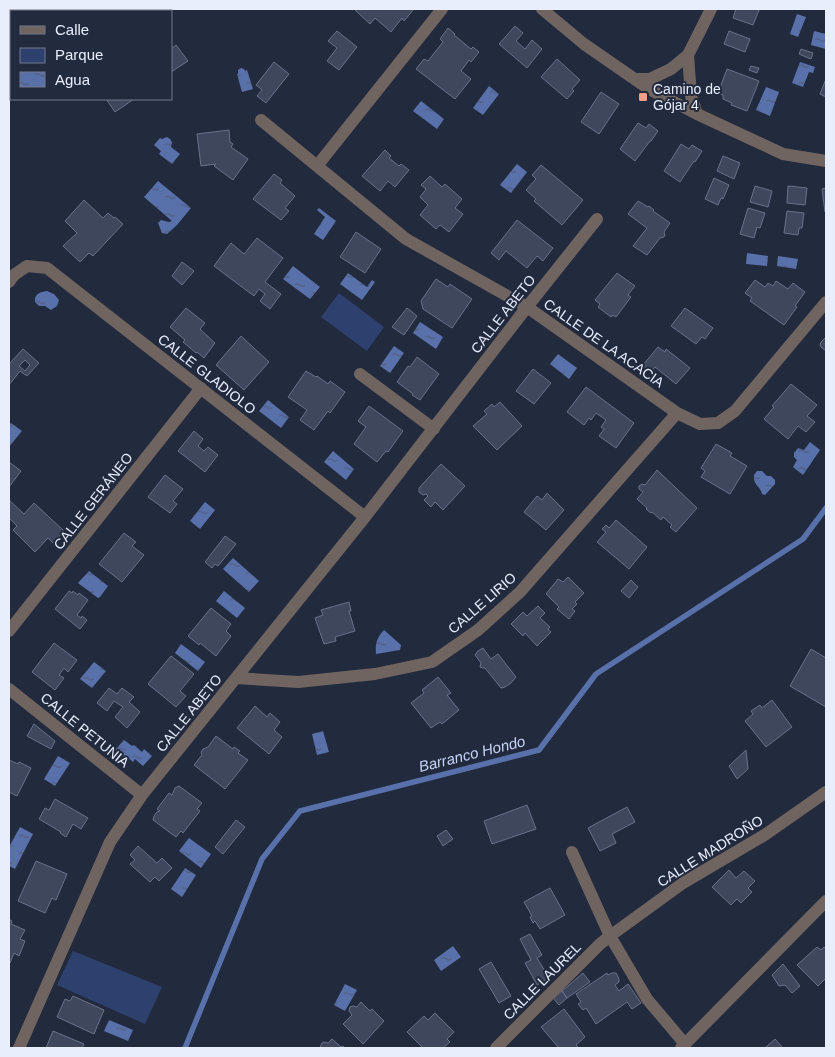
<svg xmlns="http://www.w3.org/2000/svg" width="835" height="1057" font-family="Helvetica,sans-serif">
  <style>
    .green { fill: #2e406e }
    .water { fill: url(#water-ripples) }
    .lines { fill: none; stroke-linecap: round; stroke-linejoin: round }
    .stream { stroke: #5971ab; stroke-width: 5.5 }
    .building { fill: #3e475c; stroke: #687289; fill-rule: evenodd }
    .minor { stroke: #706460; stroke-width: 12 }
    .poi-dot { fill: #f49e87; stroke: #222a3e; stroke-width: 2 }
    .labels { text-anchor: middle; stroke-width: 4; stroke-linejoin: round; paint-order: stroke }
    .poi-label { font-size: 14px; fill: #e8eefc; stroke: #222a3e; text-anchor: start }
    .street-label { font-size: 14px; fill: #e8eefc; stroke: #222a3e }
    .water-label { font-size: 15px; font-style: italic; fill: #c5d3f6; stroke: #222a3e }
  </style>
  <defs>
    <pattern id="water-ripples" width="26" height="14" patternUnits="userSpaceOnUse" patternTransform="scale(1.25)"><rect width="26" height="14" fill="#5971ab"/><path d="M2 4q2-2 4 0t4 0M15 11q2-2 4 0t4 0" fill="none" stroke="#505c7c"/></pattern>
  </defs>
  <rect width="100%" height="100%" fill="#222a3e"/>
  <path class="green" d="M339 293 384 327 367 351 321 317Z
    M73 951 162 987 145 1024 57 985Z"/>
  <path class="water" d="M797 14 806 17 798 37 790 34Z
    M814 31 826 34V49L811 45Z
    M800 62 815 67 813 73 809 72 803 87 792 83Z
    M241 68 244 69 245 71 247 70 253 89 242 92 237 74H238V70Z
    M489 86 499 94 483 115 473 108Z
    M766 87 779 92 770 116 756 110Z
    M421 101 444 119 437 129 413 111Z
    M167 137 170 139 172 142 171 147 180 154 172 164 159 154 161 151 154 145 160 138 162 139Z
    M517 164 527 172 511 193 500 185Z
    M158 181 191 208 177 225 167 234 162 233 158 223 161 220 169 222 172 221 144 197Z
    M319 208 336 221 323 240 314 234 325 217 317 210Z
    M747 253 768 256 767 266 746 264Z
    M778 256 798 259 796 269 777 266Z
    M293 266 320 287 310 299 283 279Z
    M348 273 367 287 372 280 375 282 362 300 340 284Z
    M47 291 54 294 59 300 57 306 51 310 45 306H39L35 302C34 294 40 292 47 291Z
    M420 322 443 337 436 349 413 333Z
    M394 346 404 353 390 373 380 366Z
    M558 354 577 368 569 379 550 364Z
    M268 400 289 417 281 428 259 411Z
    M11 423 22 431 9 447V426Z
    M810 442 820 450 803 475 793 467 797 460 794 457V453L798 448 804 450Z
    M333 451 354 469 346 480 324 462Z
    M757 471H762L767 476H771L775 480V484L765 495 762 494C760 485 753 486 754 475Z
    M205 502 215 510 200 529 190 521Z
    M233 558 259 581 249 592 223 569Z
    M89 571 108 586 100 597 98 598 78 583Z
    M224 591 245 608 237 618 216 601Z
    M384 630 401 645 400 650 376 654C375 644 377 637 384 630Z
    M181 644 205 662 198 671 175 653Z
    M94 662 106 671 92 688 80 679Z
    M323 731 329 752 317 755 312 734Z
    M124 740 132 746 134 745 142 752 144 749 152 756 143 766 135 759 133 762 125 755 123 757 115 750Z
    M58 756 70 763 55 786 44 779Z
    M20 827 33 834 15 869 9 866V847Z
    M189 838 211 854 201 868 179 851Z
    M185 868 196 875 182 897 171 889Z
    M453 946 461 957 441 971 434 960Z
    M345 984 357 990 345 1011 334 1005Z
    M109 1020 133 1030 128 1041 104 1031Z"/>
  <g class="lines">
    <path class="stream" d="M185 1048 262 859 300 811 539 750 596 674 803 539 826 508"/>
  </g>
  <path class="building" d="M55 9H78L79 11H55L54 10Z
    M354 9H414L404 21 402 18 391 32 375 18 370 24Z
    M736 9H756L759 10 753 25 733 18Z
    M515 26 523 33 516 41 525 49 532 40 542 49 527 68 499 44Z
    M448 28 455 34 454 35 471 49 473 47 479 52 471 62 469 60 461 71 471 79 455 99 416 69 424 59 428 61 443 42 440 39Z
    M337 31 357 47 339 70 327 61 337 48 328 41Z
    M729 31 750 39 745 52 724 44Z
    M176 45 188 61 171 72V49Z
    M801 49 813 53 811 59 799 54Z
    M557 59 580 80 572 89 574 91 567 99 541 77Z
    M11 62V83L9 79V63Z
    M274 62 289 74 266 103 257 96 262 90 256 85Z
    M751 66 759 68 757 73 749 70Z
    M727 69 759 81 747 111 731 105 732 103 723 99V95L718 93Z
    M826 79V97L820 94Z
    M601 92 619 104 599 134 581 122Z
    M106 99H134L115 112Z
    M638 123 646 128 649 124 658 131 651 141H650L635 161 620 149Z
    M229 130 230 142 233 144 231 147 248 159 233 180 214 166 216 164 201 166 197 134Z
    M681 144 689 149 692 145 702 151 695 162 694 161 680 182 664 171Z
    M385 150 391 156 389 158 399 166 401 164 409 170 395 187 388 181 380 191 362 176Z
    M723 156 740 163 734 179 717 171Z
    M541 165 583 200 562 225 534 201 536 199 526 190 536 179 532 175Z
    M274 174 282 180 280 183 295 196 285 208 289 211 281 220 253 199Z
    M430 176 442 187 445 184 462 199 455 208 463 214 449 232 440 225 436 229 420 215 428 205 420 197 426 189 421 185Z
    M714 178 729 185 723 199 721 198 718 205 705 199Z
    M755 186 772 191 768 207 750 202Z
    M788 186 807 188 805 205 787 203Z
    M826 188V211L825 212 822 189Z
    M84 200 103 218 108 213 114 218 115 217 123 224 93 256 89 253 80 262 63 246 77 233 65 221Z
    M638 201 648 207 649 206 654 210 653 211 670 223 664 232 665 235 664 237 660 238 647 255 633 246 647 228 628 214Z
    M748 208 765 213 760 228 757 227 754 238 740 234Z
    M787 211 804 213 802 228H799L798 235 784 233Z
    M517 220 553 248 543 261 537 256 527 268 506 251 499 260 491 253Z
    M356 232 381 249 365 273 340 257Z
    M257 238 283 258 265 282 281 294 270 309 260 301 265 294 259 289 254 296 214 266 231 243 244 254Z
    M182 262 194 271 182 285 172 276Z
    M617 273 635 286 628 295 631 297 616 317 613 315 611 317 598 307 600 304 595 300Z
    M436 279 448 287 450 284 472 299 452 328 423 309 421 301Z
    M755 280 765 287 768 283 773 286 776 281 788 289 793 283 805 292 795 306 797 307 784 325 750 301 752 298 745 293Z
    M186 308 205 323 200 329 215 343 204 358 197 352 196 353 183 342 185 340 170 327Z
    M407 308 417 316 404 335 392 327Z
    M685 308 713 328 705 339 702 337 696 344 671 326Z
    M241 336 269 362 244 390 216 365Z
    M825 338H826V351L821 347 820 345 821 342Z
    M658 347 665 352 666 349 690 368 676 384 655 367 651 372 643 365Z
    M23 349 39 363 27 376 20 371 9 385V362L10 363ZM25 360 30 365 25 371 19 366Z
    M417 357 439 374 420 400 412 395 413 394 397 382 408 366 410 367Z
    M533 369 551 383 534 404 516 391Z
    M306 371 316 377 317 376 328 384 330 381 345 392 330 413 328 411 314 430 300 420 307 410 288 397Z
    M791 384 817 405 807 416 815 422 806 432 798 426 788 439 764 419 774 407 772 406Z
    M586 387 634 423 616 448 599 436 604 429 601 427 606 420 596 413 591 420 589 418 584 425 567 412Z
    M500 402 522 426 497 450 473 426 487 414 484 411 492 404 494 407Z
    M369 406 403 431 388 452 386 451 377 462 354 444 366 427 358 421Z
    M194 431 203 439 198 446 204 451 208 447 218 455 205 472 178 451Z
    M716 444 732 453 730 456 747 466 730 494 701 477 705 471 701 468Z
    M9 462 21 471 9 487Z
    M441 464 465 486 443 510 435 502 431 507 424 500 428 496 426 494 423 495 419 492V488Z
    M657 470 697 508 676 532 670 527 672 525 663 517 661 520 652 512 651 513 646 509 647 508 637 499 643 492 639 489V486L642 484 645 485Z
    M165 475 183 489 173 501 177 504 170 513 148 497Z
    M547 493 564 510 546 530 524 512 537 496 542 500Z
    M9 500 24 514 34 503 64 531 53 543 48 538 35 552 13 530 17 526 9 518Z
    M616 520 647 547 629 569 597 542 606 532 602 529 606 525 609 528Z
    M124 533 136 542 132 546 144 555 122 582 99 564Z
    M225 536 236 544 218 566 215 564 212 568 205 562Z
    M568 577 584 593 575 602 577 604 572 609 575 611 569 619 557 609 559 607 546 594 558 579 563 582Z
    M631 580 638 587 629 598 621 591Z
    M69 591 72 593 73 591 78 595 79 593 88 600 77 615 81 618 82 616 87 620 80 629 55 609Z
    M349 602 351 611H349L355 631 335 637 336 641 324 644 315 618 323 615 321 610Z
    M538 606 545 613 540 618 550 627 548 629 551 632 537 646 525 633 523 636 511 624 523 612 527 616Z
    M211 608 231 624 226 631 231 636 216 656 200 643 199 645 188 636Z
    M54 643 77 660 68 672 64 668 59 675 64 678 55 690 32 672Z
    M483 648 491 659 498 654 516 677 511 683 505 687 501 688 485 668H483L480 667 481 663 475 655 478 651Z
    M811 649 826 658V707L790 686Z
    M171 656 194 674 180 691 186 696 176 707 148 684Z
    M438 677 451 693 447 695 459 710 442 724 440 722 431 728 411 703 424 693 422 690Z
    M109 688 117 694 122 688 134 697 129 702 140 712 127 728 115 717 123 707 114 701 107 711 97 703Z
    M772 700 792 727 766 747 745 721 753 714 751 711 760 705 762 708Z
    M255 706 267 717 270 713 280 722 274 730 282 737 269 754 237 728Z
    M34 724 55 741 51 749 27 736Z
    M216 736 233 749 234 747 240 751 238 753 248 760 225 789 194 765 202 755 201 752 203 749 208 747Z
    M746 750 748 769 737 779 729 766Z
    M9 760 18 764 19 762 31 768 17 796 9 792Z
    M179 786 202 803 197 809 200 811 183 833 181 831 176 837 153 820 154 816 157 812 160 811 157 809 169 793 172 795 175 788Z
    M55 799 88 818 81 829 73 824 66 837 60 833 61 832 39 819 45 808 49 810Z
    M527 805 536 829 492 844 484 821Z
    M627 807 635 822 612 834 616 843 600 851 588 828Z
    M236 820 245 827 223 854 215 847Z
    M446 830 453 839 443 846 437 836Z
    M138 846 157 863 162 858 172 868 159 881 155 877 150 882 130 864 135 860 130 855Z
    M36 861 67 874 56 900 52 898 45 913 18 901Z
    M729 870 736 878 744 871 755 881 748 888 752 892 741 903 737 899 731 905 712 887Z
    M550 888 565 915 540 929 535 921 533 923 530 917 532 916 524 902Z
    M9 919 12 921 11 924 25 930 20 939 25 941 19 956 14 953 10 963 9 962Z
    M530 934 542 955 537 958 549 978 537 985 525 963 531 960 520 939Z
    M817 947 821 950 824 947 826 949V978L818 986 797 965Z
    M491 962 511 996 499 1003 479 969Z
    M783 964 800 986 792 993 785 985 779 986 772 975Z
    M583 973 590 982 567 998 562 991Z
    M607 973 608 975 612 973H616L619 979V982L615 985 619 991 628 984 641 1003 632 1009 627 1002 596 1024 586 1008 583 1010 578 1004 581 1002 576 994Z
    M562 991 567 998 559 1005 553 998Z
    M73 996 104 1010 94 1034 57 1017 65 999 70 1001Z
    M361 1002 370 1011 372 1009 384 1021 363 1044 343 1024 352 1015 349 1011 350 1007 353 1006 357 1007Z
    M564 1009 585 1037 576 1045 579 1048H559L541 1027Z
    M435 1013 454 1032 447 1039 450 1042 443 1048H423L407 1032 424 1016 428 1020Z
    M53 1031 84 1044 82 1048H46Z
    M332 1039 341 1047 343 1046 345 1048H320L321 1045 322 1043 324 1042 328 1043Z
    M775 1039 783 1048H765Z"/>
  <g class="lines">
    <path class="minor" d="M21 9 23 11
      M91 9 93 11
      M442 9 317 166 406 239 527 307 677 413 700 424 718 423 735 411 826 302
      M542 9 584 44 649 89 697 114 783 154 826 161
      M33 11 37 9
      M9 28 11 26
      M688 55 691 96 697 114
      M635 79H650L671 69 688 55 711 9
      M261 120 317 166
      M9 282 14 275 27 266 47 268 365 517
      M360 374 434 429
      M9 631 201 388
      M236 678 298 682 375 674 432 662 478 630 520 592 677 413
      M9 689 142 795
      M572 852 610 936 647 999 685 1044
      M19 1048 110 842 142 795 365 517 527 307 597 219
      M496 1048 600 944 610 936 683 883 763 836 826 792
      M681 1048 826 901"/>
  </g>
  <rect class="poi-dot" x="638" y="92" width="10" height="10" rx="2.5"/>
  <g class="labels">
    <g class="poi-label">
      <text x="653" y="94">Camino de<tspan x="653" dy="16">Gójar 4</tspan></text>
    </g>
    <g class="street-label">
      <text transform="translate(503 314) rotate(-52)" y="5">CALLE ABETO</text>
      <text transform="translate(604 343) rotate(35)" y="5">CALLE DE LA ACACIA</text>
      <text transform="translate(207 374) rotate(38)" y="5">CALLE GLADIOLO</text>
      <text transform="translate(93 501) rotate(-52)" y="5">CALLE GERÁNEO</text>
      <text transform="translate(482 603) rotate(-41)" y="5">CALLE LIRIO</text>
      <text transform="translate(189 713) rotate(-51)" y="5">CALLE ABETO</text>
      <text transform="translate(85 730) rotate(39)" y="5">CALLE PETUNIA</text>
      <text transform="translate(710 851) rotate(-32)" y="5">CALLE MADROÑO</text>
      <text transform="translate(542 981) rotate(-45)" y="5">CALLE LAUREL</text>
    </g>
    <g class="water-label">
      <text transform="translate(472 754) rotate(-14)" y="5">Barranco Hondo</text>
    </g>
  </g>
  <rect width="835" height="1057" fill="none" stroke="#e8eefc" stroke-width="20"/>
  <rect x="10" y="10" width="162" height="90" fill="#222a3e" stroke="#71788a"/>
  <rect x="20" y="26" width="25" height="8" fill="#706460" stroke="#71788a"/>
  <text x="55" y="35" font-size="15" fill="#e8eefc">Calle</text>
  <rect x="20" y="48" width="25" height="15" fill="#2e406e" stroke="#71788a"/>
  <text x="55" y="60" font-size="15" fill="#e8eefc">Parque</text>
  <rect x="20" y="72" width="25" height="15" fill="url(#water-ripples)" stroke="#71788a"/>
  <text x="55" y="85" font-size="15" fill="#e8eefc">Agua</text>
</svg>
